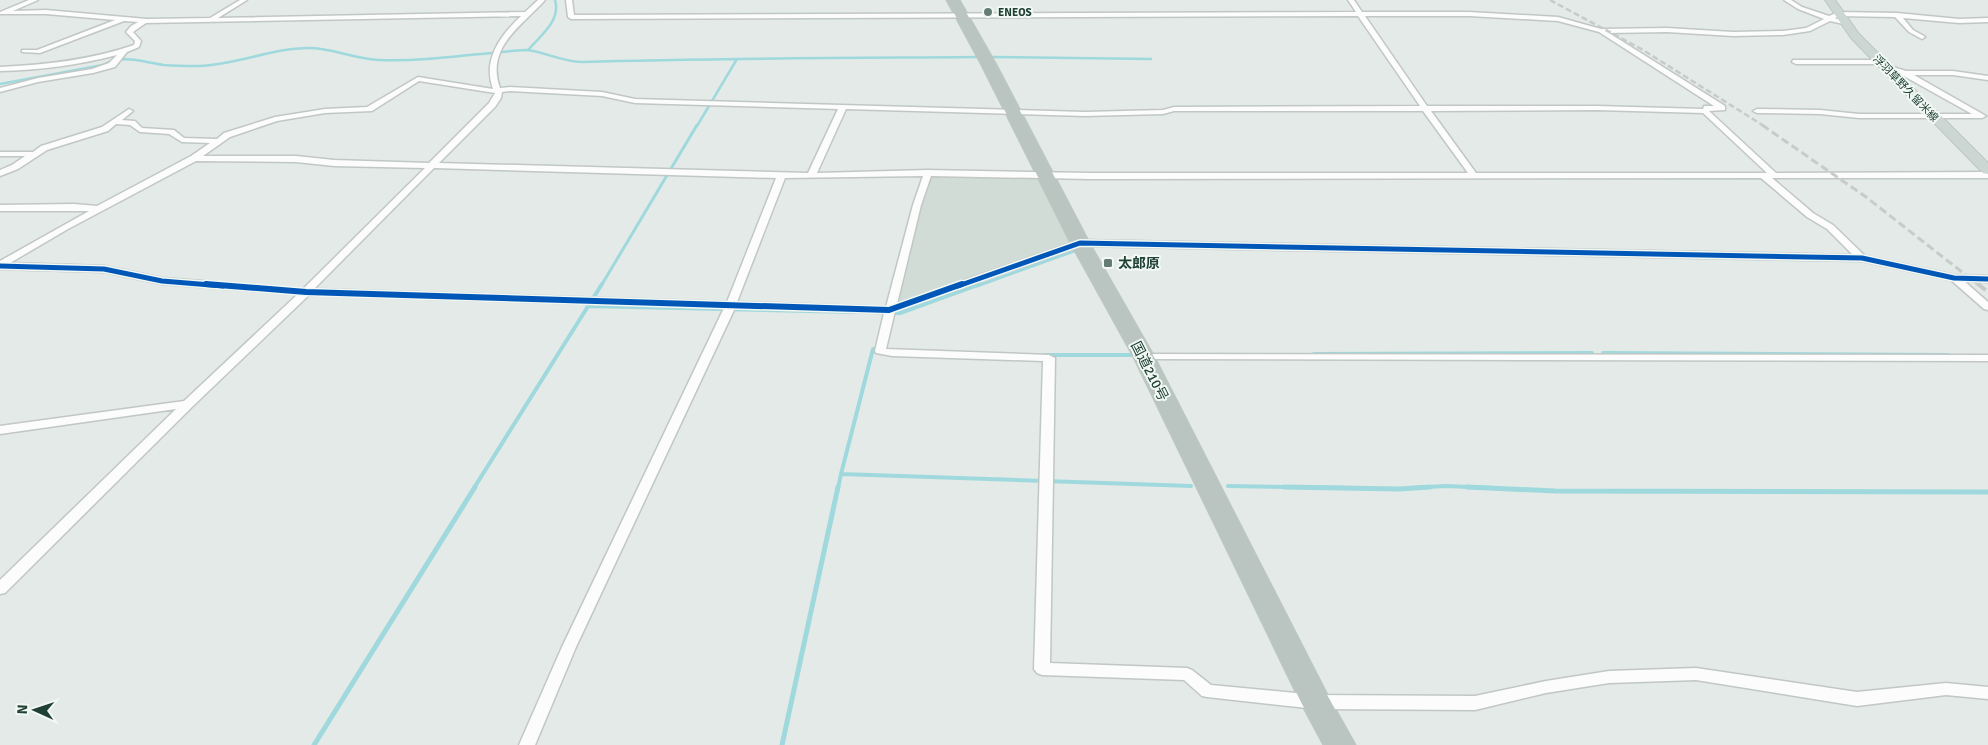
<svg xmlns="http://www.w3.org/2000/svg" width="1988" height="745" font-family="Signika,'Noto Sans JP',sans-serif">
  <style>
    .built { fill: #d1dcd7 }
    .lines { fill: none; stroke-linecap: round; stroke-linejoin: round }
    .stream-far3 { stroke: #9fd9dd; stroke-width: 2.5 }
    .stream-far2 { stroke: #9fd9dd; stroke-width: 3 }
    .stream-far1 { stroke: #9fd9dd; stroke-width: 4 }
    .stream { stroke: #9fd9dd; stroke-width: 5 }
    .street-casing { stroke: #c1c7c4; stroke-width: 3 }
    .primary-casing { stroke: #bcc7c2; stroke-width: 2 }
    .highway-casing { stroke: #bcc7c2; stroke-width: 3 }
    .street { fill: #fbfcfb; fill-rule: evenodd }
    .primary { fill: #ccd6d3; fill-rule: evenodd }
    .highway { fill: #bac4c1; fill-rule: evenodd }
    .rail-far2 { stroke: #c7cbca; stroke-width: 2.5; stroke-dasharray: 6 3; stroke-linecap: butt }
    .rail-far1 { stroke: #c7cbca; stroke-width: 3; stroke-dasharray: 8 4; stroke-linecap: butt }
    .rail { stroke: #c7cbca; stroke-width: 4; stroke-dasharray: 10 5; stroke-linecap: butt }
    .cycleway-far1-casing { stroke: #f2f9f5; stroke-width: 8 }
    .cycleway-casing { stroke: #f2f9f5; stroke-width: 9 }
    .cycleway-far1 { stroke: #0057b8; stroke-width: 5 }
    .cycleway { stroke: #0057b8; stroke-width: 6 }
    .poi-dot { fill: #647c73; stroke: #f2f9f5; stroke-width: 2 }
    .labels { text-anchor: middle; stroke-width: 4; stroke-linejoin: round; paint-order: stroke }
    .far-poi-label { font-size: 11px; font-weight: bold; fill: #1f4035; stroke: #f2f9f5; text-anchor: start }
    .far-street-label { font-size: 11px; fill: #1f4035; stroke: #f2f9f5 }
    .poi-label { font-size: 14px; font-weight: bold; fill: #1f4035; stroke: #f2f9f5; text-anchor: start }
    .street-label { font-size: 14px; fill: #1f4035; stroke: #f2f9f5 }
  </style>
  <rect width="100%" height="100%" fill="#e4eae7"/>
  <path class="built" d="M928 173 1045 176 1080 243 889 310Z"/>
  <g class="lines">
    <path class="stream-far3" d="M528 50C541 35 561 21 555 0
      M989 57 1151 59
      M0 84 103 65C124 54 142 62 164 65 175 66 188 66 199 66 236 65 272 48 309 48 332 48 355 59 379 60 428 62 477 53 525 50 540 50 562 62 582 62 715 58 848 58 982 57
      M697 126 737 59"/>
    <path class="stream-far2" d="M601 286 697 125
      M977 286 1077 250"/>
    <path class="stream-far1" d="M588 306 855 312
      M890 313H900L980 284
      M1603 353 1948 355
      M1314 354 1592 353
      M1044 355H1132
      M841 474 873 349H880
      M1228 486 1355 488
      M474 488 602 284
      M838 488 841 474 1191 486
      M1411 488 1445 486 1494 488"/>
    <path class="stream" d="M1284 487 1399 489 1430 487
      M1467 487 1555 491 1988 492
      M314 745 475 487
      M782 745 838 487"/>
    <g class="street-casing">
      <path id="street" d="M29 0H38L13 11 46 10 147 19 210 18 240 0H247L218 18 525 12 538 0H545C523 25 485 47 500 88L510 87 602 92 635 99 1085 112 1163 110 1174 107 1420 106 1358 16 571 19 568 17 566 0H572L574 15 1356 12 1348 0H1354L1362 12H1469L1558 17 1601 29 1667 28 1733 32 1783 31 1806 28 1824 19 1798 9 1784 0H1791L1802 7 1829 16 1838 12 1897 13 1959 19 1988 18V22L1959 23 1903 18 1913 30 1924 36 1925 37 1922 39 1909 32 1895 17H1893L1839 16 1835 18 1848 23V25L1830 21 1810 31 1783 35 1733 36 1667 32 1609 33 1725 106V110L1709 111 1776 173 1988 172V178H1772L1813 213 1833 225 1865 256 1954 275 1988 276V282L1964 281 1988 302V310L1984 309 1951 280 1862 261 1081 246 895 311 886 349 1049 355 1055 358 1050 663 1187 668 1192 670 1211 685 1316 695 1475 696 1546 681 1609 671 1696 668 1857 692 1946 683 1988 687V699L1946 695 1857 706 1696 680 1609 683 1546 693 1475 710 1316 709 1207 697 1202 696 1184 680 1042 675 1037 673 1034 669 1043 361 892 356 876 353 875 351 884 313 735 308 576 647 535 745H519L562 647 724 308 309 295 192 407 5 593 0 594V580L176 409 0 434V426L184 401 298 294 162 284 104 272 0 269V261L89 211H0V205L74 204 97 206 191 156 210 143 182 142 169 134 140 132 130 125 116 124 108 131 47 150 18 169 0 176V170L12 165 25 156H0V152H33L41 146 102 127 129 109 133 111 122 120 135 121 142 128 174 130 184 138 217 139 224 133 275 117 325 109 367 107 418 77 493 89C482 59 501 35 521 16L146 23 133 32 141 41 139 47 127 52 115 67 93 73 38 82 0 92V88L38 78 92 69 109 63 117 55C79 65 40 70 0 71V67C46 65 90 60 134 45L135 41 126 32 131 26 138 22 124 21 40 53 22 52V50H37L115 20 46 14H0V12ZM1365 16H1469L1558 21 1599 32 1714 106H1704L1703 109 1597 106H1427ZM419 81 495 93 489 103 429 163 334 160 296 156H203L230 137 277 121 325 113 372 111ZM510 91 602 96 635 103 838 109 808 173 439 163 495 107 501 98 502 92ZM846 109 1085 116 1163 114 1174 111H1423L1468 173H1090L928 170 817 173ZM1597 110 1703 113 1767 173H1476L1431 111ZM196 161 296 162 334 166 425 168 303 289 162 278 104 266 10 263 68 229ZM434 168 776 178 727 302 314 289ZM923 176 913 205 886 307 737 302 785 178ZM931 176 1090 179 1761 178 1807 217 1827 229 1853 255 1080 240 897 304 921 205Z
        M1793 60H1882L1886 62 1882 64H1796L1792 62Z
        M1883 64 1906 71H1953L1988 76V80L1953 75H1914L1986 116 1982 118H1859L1820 114 1757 113 1753 111 1757 109 1820 110 1859 114H1972L1902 75 1883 68Z
        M1144 354 1988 355V361L1140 359 1138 357Z"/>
    </g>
    <g class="primary-casing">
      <path id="primary" d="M1825 0H1835L1859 34 1988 163V174L1983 173 1851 38Z"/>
    </g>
    <g class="highway-casing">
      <path id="highway" d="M947 0H959L996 65 1089 243 1154 357 1326 693 1355 745H1324L1301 702 1134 357 1071 243 982 65Z"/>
    </g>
    <use href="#street" class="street"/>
    <use href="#primary" class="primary"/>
    <use href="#highway" class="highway"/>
    <path class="rail-far2" d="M1550 0 1643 50 1764 126"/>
    <path class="rail-far1" d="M1762 125 1866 197 1980 286"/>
    <path class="rail" d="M1978 284 1988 292"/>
    <g class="cycleway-far1-casing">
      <path id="cycleway-far1" d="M0 266 104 269 162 281 223 286
        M958 286 1080 243 1862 258 1954 278 1988 279"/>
    </g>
    <g class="cycleway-casing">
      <path id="cycleway" d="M206 284 306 292 889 310 962 284"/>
    </g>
    <use href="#cycleway-far1" class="cycleway-far1"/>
    <use href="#cycleway" class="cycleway"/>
  </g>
  <g class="poi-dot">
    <circle cx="988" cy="12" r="5"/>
    <rect x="1103" y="258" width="10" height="10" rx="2.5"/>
  </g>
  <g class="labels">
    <g class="far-poi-label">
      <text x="998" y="16">ENEOS</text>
    </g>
    <g class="far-street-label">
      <text transform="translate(1906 88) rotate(46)" y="4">浮羽草野久留米線</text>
    </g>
    <g class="poi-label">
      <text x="1118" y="268">太郎原</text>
    </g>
    <g class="street-label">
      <text transform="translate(1150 371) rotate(63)" y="5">国道210号</text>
    </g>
  </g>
  <g transform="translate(35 710) rotate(273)" stroke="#f2f9f5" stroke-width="4" paint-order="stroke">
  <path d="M0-4L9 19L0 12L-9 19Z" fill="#1f4035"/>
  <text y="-8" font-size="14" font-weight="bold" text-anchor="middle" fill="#1f4035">N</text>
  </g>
</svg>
